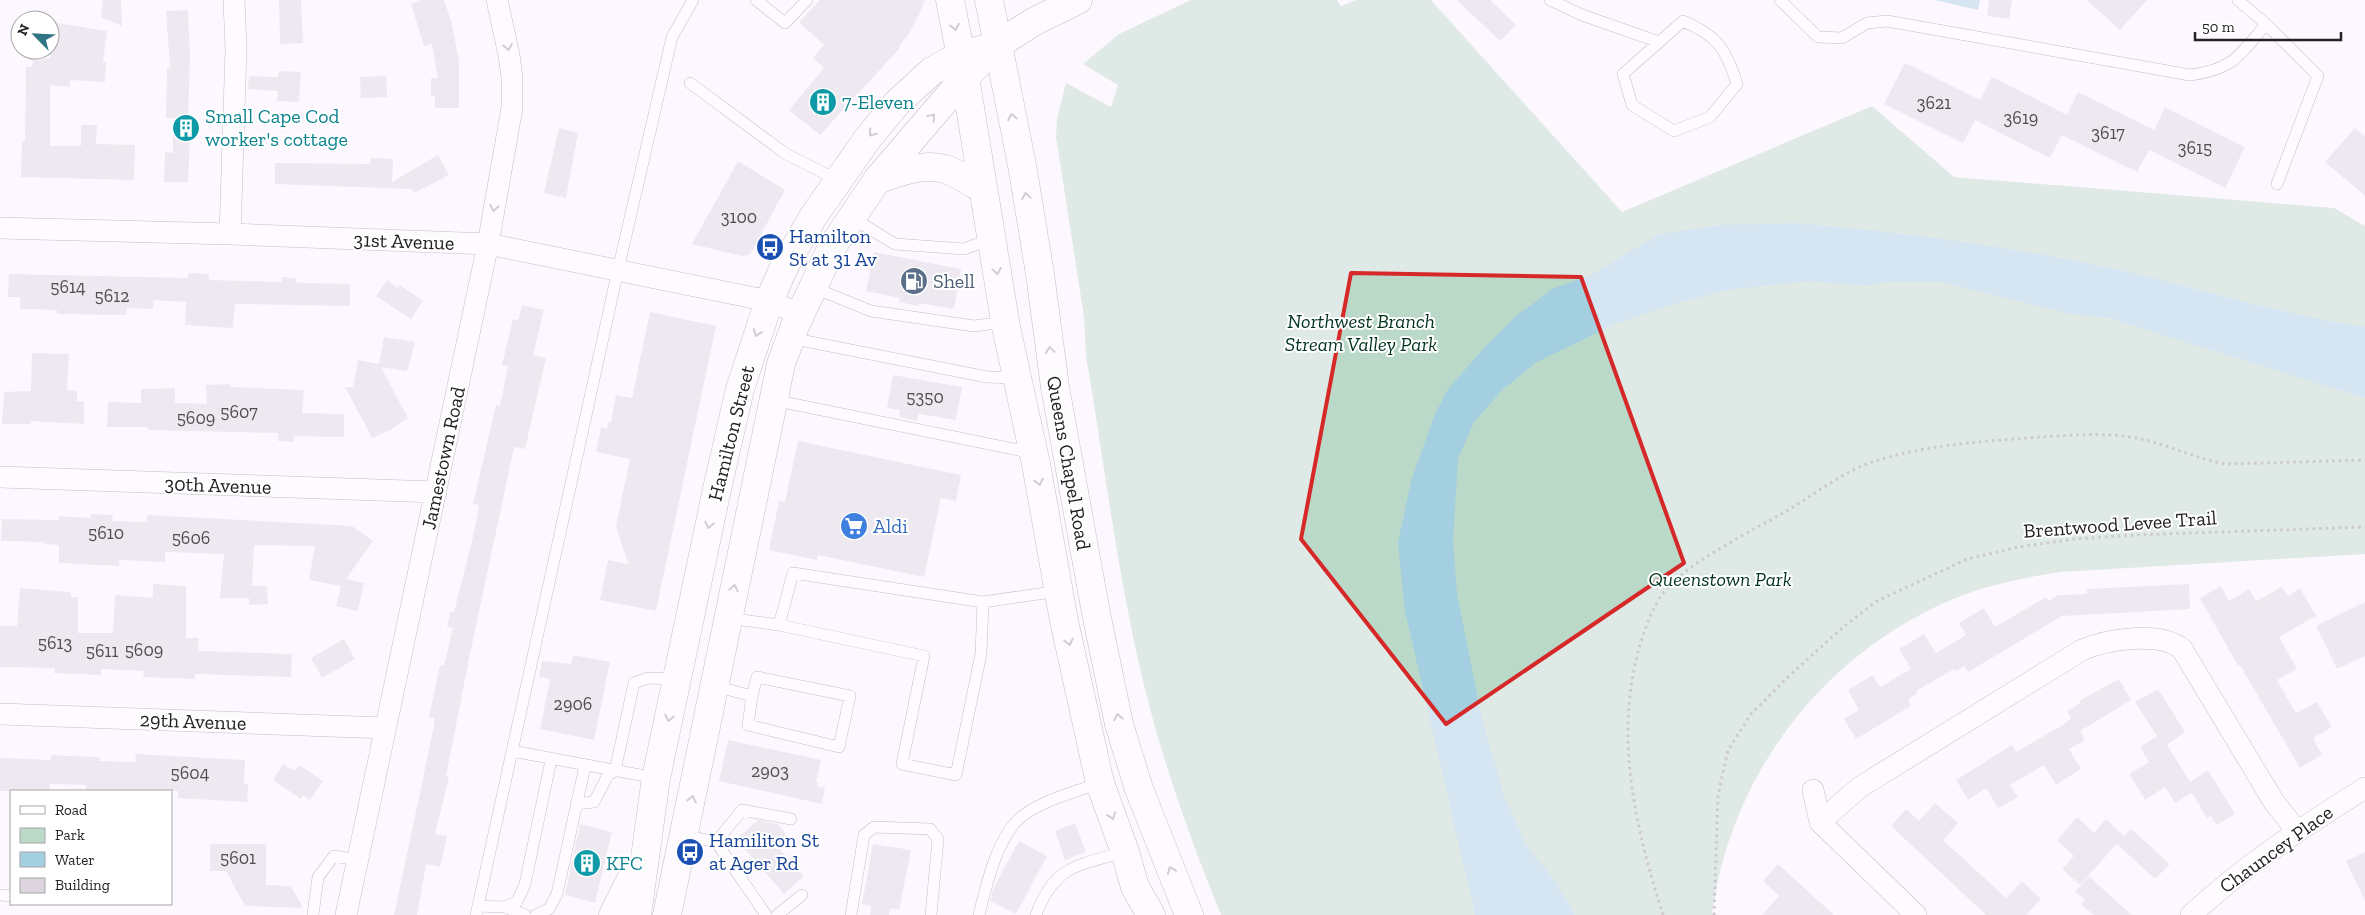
<svg xmlns="http://www.w3.org/2000/svg" width="2365" height="915" font-family="'Zilla Slab',serif">
  <style>
    .green { fill: #bbd9c8 }
    .water { fill: #a4cfe0 }
    .building { fill: #dcd5df }
    .lines { fill: none; stroke-linecap: round; stroke-linejoin: round }
    .service-casing { stroke: #7e7780; stroke-width: 12 }
    .minor-casing { stroke: #7e7780; stroke-width: 22 }
    .secondary-casing { stroke: #7e7780; stroke-width: 29 }
    .primary-casing { stroke: #7e7780; stroke-width: 29 }
    .path { stroke: #938f95; stroke-width: 3; stroke-dasharray: 2.5 4; stroke-linecap: butt }
    .service { stroke: #fff; stroke-width: 11 }
    .minor { stroke: #fff; stroke-width: 21 }
    .secondary { stroke: #fff; stroke-width: 28 }
    .primary { stroke: #fff; stroke-width: 28 }
    .oneway { stroke: #9c9b9c }
    .marked { fill: none; stroke: #d62828; stroke-width: 4; stroke-linejoin: round }
    .labels { text-anchor: middle; stroke-width: 4; stroke-linejoin: round; paint-order: stroke }
    .number-label { font-size: 18px; fill: #514e53 }
    .culture-label { font-size: 20px; fill: #0d838f; stroke: #fff; text-anchor: start }
    .transit-label { font-size: 20px; fill: #164399; stroke: #fff; text-anchor: start }
    .street-label { font-size: 20px; fill: #232124; stroke: #fff }
    .service-label { font-size: 20px; fill: #4e5e75; stroke: #fff; text-anchor: start }
    .park-label { font-size: 20px; font-style: italic; fill: #00331e; stroke: #fff }
    .shop-label { font-size: 20px; fill: #366cbe; stroke: #fff; text-anchor: start }
  </style>
  <rect width="100%" height="100%" fill="#fdf8ff"/>
  <path class="green" d="M1191 0H1337L1341 6 1356 0H1431L1622 212 1872 106 1954 177 2334 208 2365 226V554L2061 572C2021 578 1981 586 1944 603 1818 660 1730 778 1712 915H1221C1191 841 1164 766 1145 689 1118 580 1105 467 1086 356L1084 317 1056 137 1057 119 1066 83 1111 107 1118 85 1083 64 1119 34Z"/>
  <path class="water" d="M1935 0H1980L1978 10Z
    M1794 223C1901 232 2009 246 2115 269 2198 288 2280 314 2365 327V398L2108 318 2071 314 1941 282H1887L1866 286 1809 281 1727 290 1670 305 1613 325 1537 362 1502 390 1474 422 1458 459 1453 541 1457 594 1482 719 1505 799 1527 846 1556 882 1575 915H1475L1405 611 1398 543 1411 481 1435 414 1448 389 1486 346 1515 317 1552 289 1591 275 1659 234 1721 225Z"/>
  <path class="building" d="M103 0H121L122 26 101 17Z
    M279 0H301L303 43 280 44Z
    M420 0H444L452 24 459 62V108H435V96H431V78H438L432 44 424 46 411 4Z
    M820 0H925L919 15 909 34 899 46 900 48 820 135 789 110 824 68 813 58 824 45 799 22Z
    M1457 0H1490L1516 25 1500 41Z
    M1989 0H2012L2009 19 1987 16Z
    M2086 0H2147L2120 30Z
    M188 10 190 57 188 119 166 118 167 68H170L166 11Z
    M50 22 107 31 103 62H106L105 82 70 80V87L50 85V146H81V125H97L96 144 135 145 134 180 21 177 22 141H25L26 67H32L33 59 50 58Z
    M1905 63 1980 100 1992 77 2067 115 2078 92 2154 130 2165 107 2245 147 2225 188 2149 150 2137 172 2062 135 2050 158 1975 120 1963 143 1884 104Z
    M279 71 301 72 299 102 277 101 278 91 248 89 249 76 278 77Z
    M386 76 387 97 361 98 360 77Z
    M173 119H193L192 138H190L188 182H164L165 152 173 153Z
    M559 128 578 133 566 198 544 193Z
    M2355 128 2365 136V196L2325 162Z
    M438 155 449 175 414 193 412 189 275 184V163L370 164 371 158 393 159 392 182Z
    M738 161 785 190 752 251 749 255 742 256 692 244Z
    M874 252 961 269 954 309 919 303V306L899 302 900 298 866 291Z
    M188 273 209 274V280L281 282 282 277 296 278V282L303 283 350 284V306L235 304 233 328 185 325 186 302 154 300 153 309 127 308 126 315 57 314V310L20 309V297H8L9 274 188 278Z
    M387 280 398 288 400 285 423 301 411 319 376 296Z
    M522 305 544 310 533 355 546 358 525 449 514 447 469 659 446 776 449 777 435 834 447 836 440 867 426 864 417 915H394L433 731 435 718 429 717 440 665 444 666 453 628 447 627 450 612H454L473 537 479 505 473 504 496 405 500 406 508 366 502 365 506 348 513 319 518 320Z
    M650 312 716 326 656 611 600 600 608 560 628 564 616 526 630 459 596 452 601 427 607 429 608 422H611L616 395 632 398Z
    M384 337 415 342 408 369 405 371 381 367 408 418 390 430 372 438 345 387H353L358 360 379 364Z
    M32 353 69 354 67 390 77 391V401H84V424L31 421V424H2L4 392 31 391Z
    M893 375 962 387 956 420 919 414 917 421 899 417 900 410 887 408Z
    M230 384V387L304 390 302 413 344 414V437L294 436V442L278 441V433L147 430 148 427H107L108 402 141 403V389L175 388V403L207 404 206 385Z
    M798 441 961 475 956 501 941 498 924 577 818 555 817 560 769 550 779 501 785 502Z
    M91 514 113 515 112 521 147 522V515L352 526 373 541 346 579 364 583 358 611 336 606 341 586 309 580 315 546 254 545 252 586H267L268 604 249 605V598H220L224 554 165 552V562L119 560V566L59 563V545L44 544V542L1 541 2 519 59 520V516L91 518Z
    M153 584 186 586V638H199L198 651 292 654 291 677 195 674V679L143 677 144 671 101 669V675L54 673 55 668 0 667V626H17L20 588 71 592V597H78V633H113L115 595 153 598Z
    M2189 584 2190 609 2062 616 1968 672 1964 666 1955 671 1954 669 1916 691 1917 694 1908 699 1911 706 1856 739 1844 719 1859 710 1848 690 1873 675 1880 687 1911 669 1899 649 1924 634 1936 653 1966 635 1959 623 1984 608 1995 627 2046 597 2049 601 2058 595 2087 594V589Z
    M2221 586 2229 601 2249 589 2256 601 2282 587 2288 596 2300 588 2316 616 2279 637 2297 669 2277 680 2287 698 2296 713 2317 702 2332 727 2313 738 2322 755 2300 768 2240 665 2238 666 2200 598Z
    M2365 602V656L2337 669 2316 626Z
    M344 639 355 659 322 678 311 658Z
    M573 655 610 662 594 740 540 729 550 679 539 677 542 661 571 664Z
    M2119 679 2131 700 2080 731 2085 740 2069 749 2081 769 2056 785 2044 765 2010 785 2018 797 1998 808 1986 788 1968 800 1956 780 2012 745 2016 752 2063 725 2071 718 2067 711 2080 703 2079 701Z
    M2158 689 2185 732 2167 745 2190 782 2208 770 2235 814 2217 825 2211 816 2207 818 2192 793 2175 803 2165 787 2145 800 2129 774 2149 762 2140 747 2157 736 2135 702Z
    M728 740 821 760 816 782 818 783 817 786 825 788 822 804 719 781Z
    M136 754 245 760 244 784H248L247 802 178 798V791H86V785L50 784V791H0V758L51 760V755L66 756 100 757 99 761 135 762Z
    M283 764 295 771 299 765 323 781 310 800 303 795 301 799 273 780Z
    M1935 803 1958 823 1943 840 2006 898 2022 881 2041 899 2026 915H1986L1891 826 1906 809 1919 821Z
    M2077 817 2094 833 2106 819 2124 836 2131 829 2170 864 2155 879 2117 844 2123 837 2080 885 2062 869 2074 856 2057 840Z
    M758 820 777 824 781 828 790 840 780 849 804 876 784 894 736 839Z
    M1075 823 1086 852 1065 860 1055 831Z
    M580 824 612 832 595 903 565 895Z
    M1019 841 1047 856 1016 914 990 901 993 889Z
    M210 844H266V885L291 886 303 908 245 906 226 871H210Z
    M873 844 911 850 899 910 891 908 889 915H870L871 906 862 904Z
    M2365 852V901L2346 861Z
    M1778 864 1834 915H1762L1779 896 1763 881Z
    M2089 876 2104 890 2132 915H2094L2081 904 2085 900 2075 892Z"/>
  <g class="lines">
    <g class="service-casing">
      <path id="service" d="M756 0 785 23 807 0
        M1550 0 1582 15 1659 42
        M1780 0 1818 37 1842 38 1867 23 1887 21 2190 75C2233 70 2240 55 2266 24
        M2238 0 2266 24 2318 76 2277 184
        M1683 21C1718 36 1726 49 1737 84L1710 117 1674 131 1632 105 1623 74Z
        M690 83 786 154 838 180
        M852 218 895 244 964 249 991 239
        M812 287 871 311 974 326 1005 322
        M790 338 987 377 1017 378
        M773 400 1033 453
        M728 618 779 625 793 573 983 602 1059 591
        M779 625 924 656 902 764 956 775 981 654 983 602
        M715 686 752 696 748 725 839 747 850 696 757 677 752 696
        M512 751 656 778
        M576 804 594 802 608 775 615 771 634 683 648 678 677 679
        M684 835 716 842 766 915
        M716 842 742 810 791 819
        M0 895 11 896
        M478 906 504 907 517 902 525 884 551 760
        M504 907 525 915
        M313 915 318 877 334 856 358 860
        M476 915 618 270 672 37 693 0
        M536 915 549 909 557 894 585 766
        M777 915 802 895
        M851 915 864 835 874 827 930 829 938 839 931 915
        M979 915C986 886 998 832 1025 814 1047 799 1075 792 1100 783
        M1036 915C1054 865 1079 865 1125 852"/>
    </g>
    <g class="minor-casing">
      <path id="minor" d="M0 228 230 234 488 244 769 301 800 314
        M230 234 236 49 234 0
        M0 477 436 492
        M0 714 385 728
        M1813 790 1820 822 1916 915
        M1820 822 1860 787 2082 650C2107 639 2160 631 2182 649L2274 802 2297 831
        M346 915 488 244 512 108V78L509 55 497 0
        M2191 915C2244 866 2304 826 2365 788"/>
    </g>
    <g class="secondary-casing">
      <path id="secondary" d="M613 915 635 871
        M637 915 656 778 717 489 740 389 769 301 785 265 813 217 868 138 897 103 932 71 960 55 984 49
        M667 915 781 364 795 326 832 247 877 180 965 77 997 45 1035 21 1078 0"/>
    </g>
    <g class="primary-casing">
      <path id="primary" d="M950 0 965 77 1006 327 1036 464 1064 621 1100 783 1125 852 1135 887 1151 915
        M989 0 1022 165 1040 274 1055 387 1096 613 1119 724 1139 789 1189 915
        M877 180C898 172 922 163 945 169 958 173 971 182 982 189"/>
    </g>
    <path class="path" d="M1663 915C1635 827 1613 733 1641 642 1648 621 1654 603 1668 587 1692 561 1751 531 1783 513 1810 498 1835 477 1864 465 1916 446 1972 442 2027 438 2061 436 2096 432 2130 437 2163 442 2193 458 2226 464L2365 460
      M1714 915 1718 795 1728 750 1751 714 1790 675 1842 628 1877 601 1967 559 2018 547 2075 539 2134 535 2365 527"/>
    <use href="#service" class="service"/>
    <use href="#minor" class="minor"/>
    <use href="#secondary" class="secondary"/>
    <use href="#primary" class="primary"/>
  </g>
  <defs><path id="oneway-chevron" d="M-2-3.5L2.5 0L-2 3.5" fill="none" stroke-width="1.6" stroke-linecap="round" stroke-linejoin="round" transform="scale(1.25)"/></defs>
  <g class="oneway">
    <use href="#oneway-chevron" transform="translate(955 27) rotate(79)"/>
    <use href="#oneway-chevron" transform="translate(508 47) rotate(79)"/>
    <use href="#oneway-chevron" transform="translate(932 117) rotate(-50)"/>
    <use href="#oneway-chevron" transform="translate(1012 117) rotate(-101)"/>
    <use href="#oneway-chevron" transform="translate(872 133) rotate(129)"/>
    <use href="#oneway-chevron" transform="translate(1026 196) rotate(-99)"/>
    <use href="#oneway-chevron" transform="translate(494 208) rotate(100)"/>
    <use href="#oneway-chevron" transform="translate(997 271) rotate(80)"/>
    <use href="#oneway-chevron" transform="translate(757 333) rotate(110)"/>
    <use href="#oneway-chevron" transform="translate(1050 350) rotate(-98)"/>
    <use href="#oneway-chevron" transform="translate(1039 482) rotate(79)"/>
    <use href="#oneway-chevron" transform="translate(709 525) rotate(102)"/>
    <use href="#oneway-chevron" transform="translate(734 588) rotate(-78)"/>
    <use href="#oneway-chevron" transform="translate(1069 642) rotate(77)"/>
    <use href="#oneway-chevron" transform="translate(1118 717) rotate(-102)"/>
    <use href="#oneway-chevron" transform="translate(669 718) rotate(102)"/>
    <use href="#oneway-chevron" transform="translate(692 799) rotate(-78)"/>
    <use href="#oneway-chevron" transform="translate(1112 816) rotate(70)"/>
    <use href="#oneway-chevron" transform="translate(1171 870) rotate(-112)"/>
  </g>
  <path d="M0 0H2365V915H0ZM1351 273 1581 277 1684 563 1446 724 1301 539Z" fill="#fdf8ff" fill-opacity=".55" fill-rule="evenodd"/>
  <path class="marked" d="M1351 273 1581 277 1684 563 1446 724 1301 539Z"/>
  <defs>
    <g id="building-disc" transform="scale(1.4375)"><circle r="9.5" fill="#0f9aa8" stroke="#fff"/><path d="M-4-6H4V6H1V3H-1V6H-4ZM-2.5-4.3h1.7v1.8h-1.7ZM.8-4.3h1.7v1.8H.8ZM-2.5-1h1.7V.8h-1.7ZM.8-1h1.7V.8H.8Z" fill="#fff"/></g>
    <g id="bus-disc" transform="scale(1.4375)"><circle r="9.5" fill="#1a4fb4" stroke="#fff"/><path d="M-5-6H5V4H4V6H2V4H-2V6H-4V4H-5ZM-3.5-4V0h7V-4ZM-3.5 1.2v1.5H-2V1.2ZM2 1.2v1.5H3.5V1.2Z" fill="#fff"/></g>
    <g id="fuel-disc" transform="scale(1.4375)"><circle r="9.5" fill="#5c6f8a" stroke="#fff"/><path d="M-5.5-6h7V0h2V4h1.3V-2.5L3-4.5l.8-.8L6-3V5H2.5V1h-1V6h-7ZM-4.2-4.7v3.2H.2V-4.7Z" fill="#fff"/></g>
    <g id="supermarket-disc" transform="scale(1.4375)"><circle r="9.5" fill="#3f7fe0" stroke="#fff"/><path d="M-6-5.5h2.5l.6 2H6L4.5 2H-2.5L-4.4-4H-6ZM-1.5 3.2a1.3 1.3 0 1 0 .1 0ZM3 3.2a1.3 1.3 0 1 0 .1 0Z" fill="#fff"/></g>
  </defs>
  <g fill-rule="evenodd">
    <use href="#building-disc" x="823" y="102"/>
    <use href="#building-disc" x="186" y="128"/>
    <use href="#bus-disc" x="770" y="247"/>
    <use href="#fuel-disc" x="914" y="281"/>
    <use href="#supermarket-disc" x="854" y="526"/>
    <use href="#bus-disc" x="690" y="852"/>
    <use href="#building-disc" x="587" y="863"/>
  </g>
  <g class="labels">
    <g class="number-label">
      <text x="1934" y="109">3621</text>
      <text x="2021" y="124">3619</text>
      <text x="2108" y="139">3617</text>
      <text x="2195" y="154">3615</text>
      <text x="739" y="223">3100</text>
      <text x="68" y="293">5614</text>
      <text x="112" y="302">5612</text>
      <text x="925" y="403">5350</text>
      <text x="239" y="418">5607</text>
      <text x="196" y="424">5609</text>
      <text x="106" y="539">5610</text>
      <text x="191" y="544">5606</text>
      <text x="55" y="649">5613</text>
      <text x="144" y="656">5609</text>
      <text x="102" y="657">5611</text>
      <text x="573" y="710">2906</text>
      <text x="770" y="777">2903</text>
      <text x="190" y="779">5604</text>
      <text x="238" y="864">5601</text>
    </g>
    <g class="culture-label">
      <text x="842" y="109">7-Eleven</text>
      <text x="205" y="123">Small Cape Cod<tspan x="205" dy="23">worker's cottage</tspan></text>
      <text x="606" y="870">KFC</text>
    </g>
    <g class="transit-label">
      <text x="789" y="243">Hamilton<tspan x="789" dy="23">St at 31 Av</tspan></text>
      <text x="709" y="847">Hamiliton St<tspan x="709" dy="23">at Ager Rd</tspan></text>
    </g>
    <g class="street-label">
      <text transform="translate(404 241) rotate(2)" y="7">31st Avenue</text>
      <text transform="translate(731 433) rotate(-76)" y="7">Hamilton Street</text>
      <text transform="translate(443 458) rotate(-78)" y="7">Jamestown Road</text>
      <text transform="translate(1069 463) rotate(80)" y="7">Queens Chapel Road</text>
      <text transform="translate(218 485) rotate(2)" y="7">30th Avenue</text>
      <text transform="translate(2120 524) rotate(-4)" y="7">Brentwood Levee Trail</text>
      <text transform="translate(193 721) rotate(2)" y="7">29th Avenue</text>
      <text transform="translate(2276 849) rotate(-36)" y="7">Chauncey Place</text>
    </g>
    <g class="service-label">
      <text x="933" y="288">Shell</text>
    </g>
    <g class="park-label">
      <text x="1361" y="328">Northwest Branch<tspan x="1361" dy="23">Stream Valley Park</tspan></text>
      <text x="1720" y="586">Queenstown Park</text>
    </g>
    <g class="shop-label">
      <text x="873" y="533">Aldi</text>
    </g>
  </g>
  <rect x="10" y="790" width="162" height="115" fill="#ffffff" stroke="#a7a6a7"/>
  <rect x="20" y="806" width="25" height="8" fill="#ffffff" stroke="#a7a6a7"/>
  <text x="55" y="815" font-size="15" fill="#232124">Road</text>
  <rect x="20" y="828" width="25" height="15" fill="#bbd9c8" stroke="#a7a6a7"/>
  <text x="55" y="840" font-size="15" fill="#232124">Park</text>
  <rect x="20" y="852" width="25" height="15" fill="#a4cfe0" stroke="#a7a6a7"/>
  <text x="55" y="865" font-size="15" fill="#232124">Water</text>
  <rect x="20" y="878" width="25" height="15" fill="#dcd5df" stroke="#a7a6a7"/>
  <text x="55" y="890" font-size="15" fill="#232124">Building</text>
  <g transform="translate(35 35) rotate(294)"><circle r="24" fill="#ffffff" stroke="#a7a6a7"/>
  <path d="M0-4L9 19L0 12L-9 19Z" fill="#307384"/>
  <text y="-8" font-size="14" font-weight="bold" text-anchor="middle" fill="#232124">N</text>
  </g>
  <path d="M2195 32v8h146v-8" fill="none" stroke="#232124" stroke-width="2.5"/>
  <text x="2202" y="32" font-size="15" fill="#232124" stroke="#ffffff" stroke-width="4" paint-order="stroke">50 m</text>
</svg>
